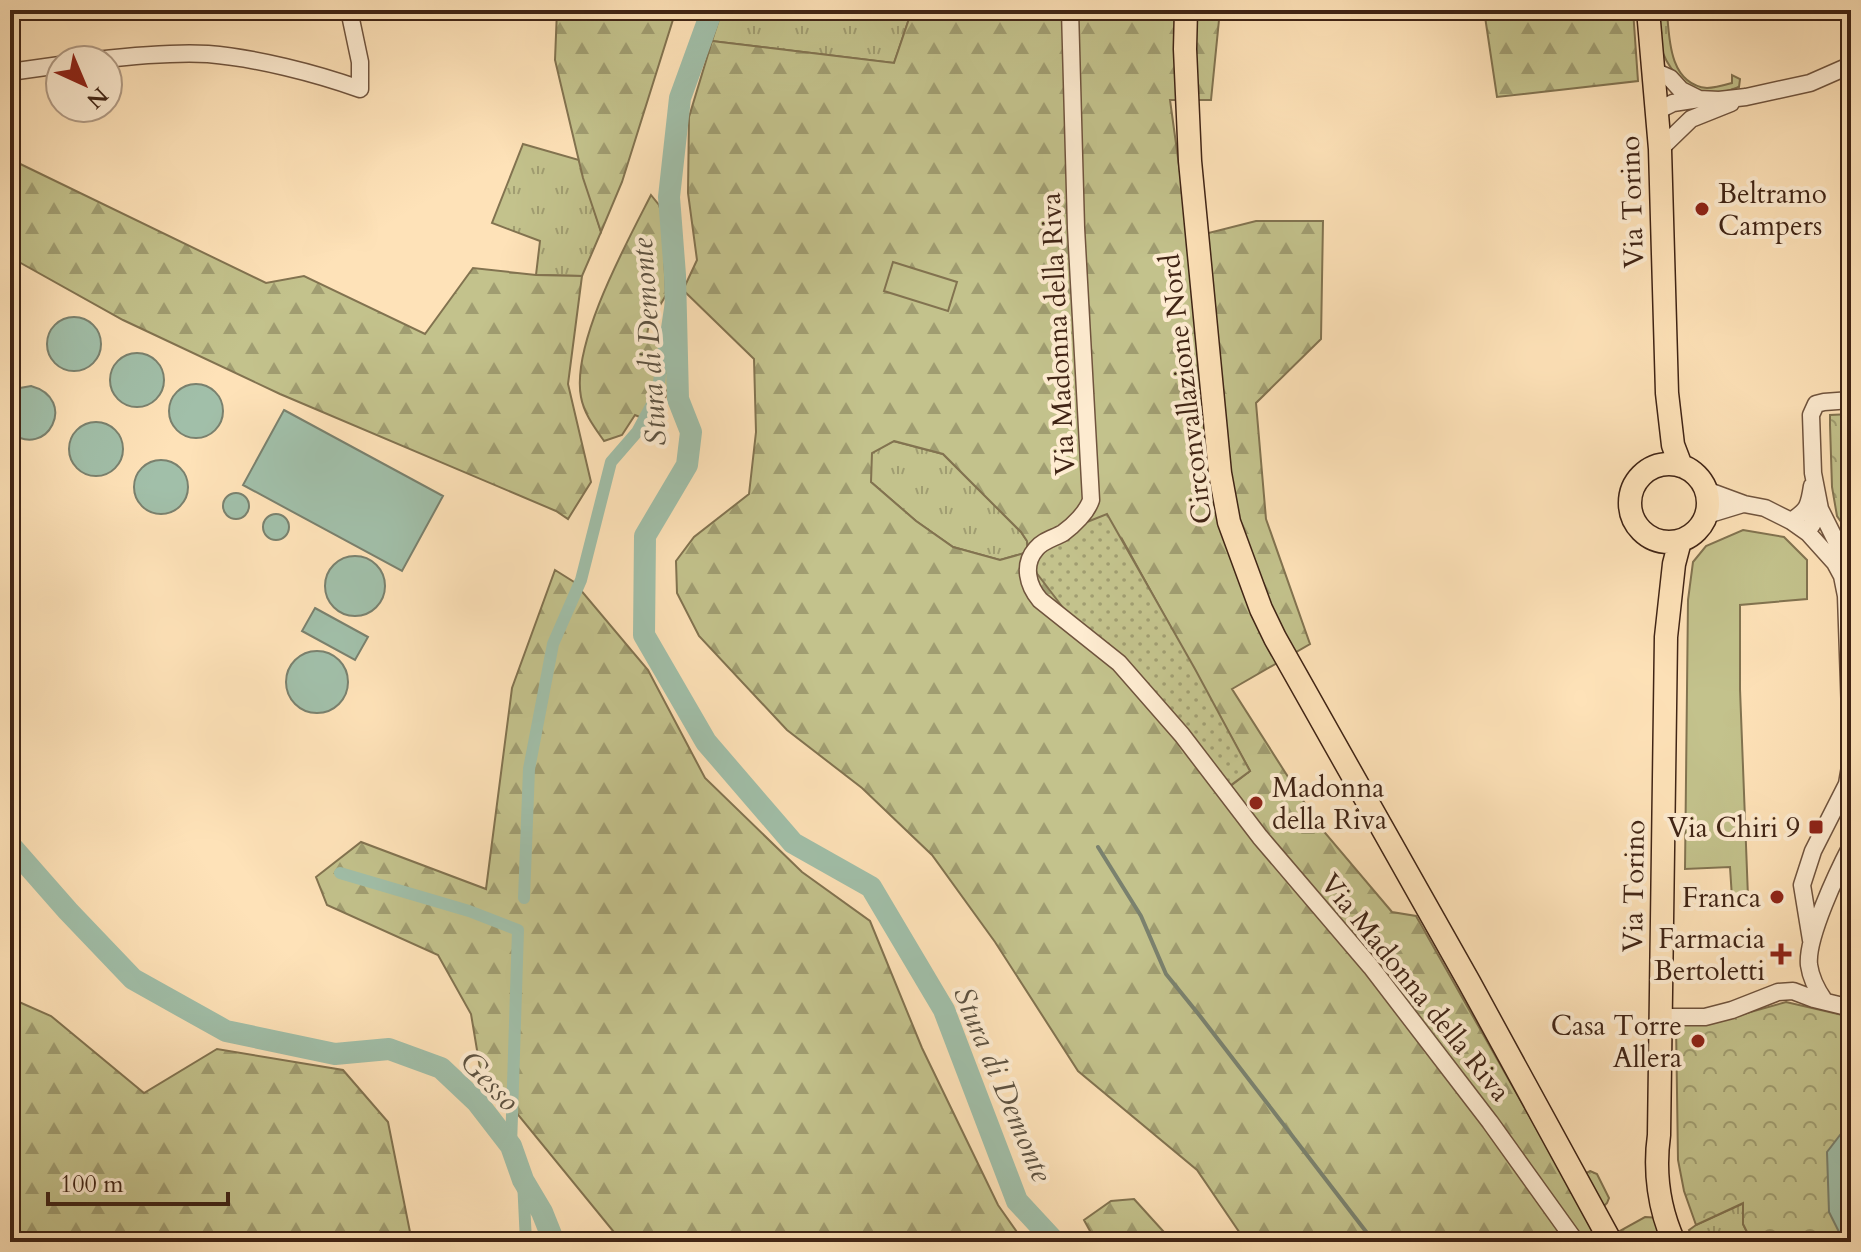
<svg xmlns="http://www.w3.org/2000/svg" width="1861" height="1252" font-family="Cardo,serif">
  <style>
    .grass { fill: url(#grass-tufts); stroke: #827350; stroke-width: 2 }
    .forest { fill: url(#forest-firs); stroke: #827350; stroke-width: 2; fill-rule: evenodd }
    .park { fill: url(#park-crowns); stroke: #827350; stroke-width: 2 }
    .garden { fill: url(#garden-dots); stroke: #827350; stroke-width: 2 }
    .pitch { fill: #c3c28c; stroke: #827350; stroke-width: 2 }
    .water { fill: #a1bfa9; stroke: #7a816e; stroke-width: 2 }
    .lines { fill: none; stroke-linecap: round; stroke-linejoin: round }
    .stream { stroke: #7a816e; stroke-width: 4 }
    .canal { stroke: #a1bfa9; stroke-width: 12 }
    .river { stroke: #a1bfa9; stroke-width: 22 }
    .minor-casing { stroke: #70543e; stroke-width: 19 }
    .major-casing { stroke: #402415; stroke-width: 25 }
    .minor { stroke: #feecd1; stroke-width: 16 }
    .major { stroke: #fee2b8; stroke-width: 22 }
    .poi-dot { fill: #8f2418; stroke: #feecd1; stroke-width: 3 }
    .labels { text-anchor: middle; stroke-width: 8; stroke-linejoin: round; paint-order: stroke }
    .poi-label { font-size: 28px; fill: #402415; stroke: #feecd1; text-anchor: end }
    .street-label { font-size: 28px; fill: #402415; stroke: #feecd1 }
    .water-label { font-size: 30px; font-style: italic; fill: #5d5241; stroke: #feecd1 }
  </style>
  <defs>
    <pattern id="grass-tufts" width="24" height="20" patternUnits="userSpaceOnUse" patternTransform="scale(2)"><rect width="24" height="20" fill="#c3c28c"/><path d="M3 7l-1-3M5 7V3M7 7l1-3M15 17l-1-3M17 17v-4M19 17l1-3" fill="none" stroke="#a09d71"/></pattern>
    <pattern id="forest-firs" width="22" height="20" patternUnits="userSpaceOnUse" patternTransform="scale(2)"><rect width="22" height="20" fill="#c3c28c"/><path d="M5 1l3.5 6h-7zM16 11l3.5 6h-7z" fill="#a09d71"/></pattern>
    <pattern id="park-crowns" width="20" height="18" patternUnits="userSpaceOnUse" patternTransform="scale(2)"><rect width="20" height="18" fill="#c3c28c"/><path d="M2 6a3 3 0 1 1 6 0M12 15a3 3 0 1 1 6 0" fill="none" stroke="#a09d71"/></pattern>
    <pattern id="garden-dots" width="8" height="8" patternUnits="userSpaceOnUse" patternTransform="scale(2)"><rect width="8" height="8" fill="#c3c28c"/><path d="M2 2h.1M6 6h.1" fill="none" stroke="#a09d71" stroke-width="1.8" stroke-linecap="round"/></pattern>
  </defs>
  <rect width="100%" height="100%" fill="#fee2b8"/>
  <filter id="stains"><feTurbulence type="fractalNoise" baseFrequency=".0025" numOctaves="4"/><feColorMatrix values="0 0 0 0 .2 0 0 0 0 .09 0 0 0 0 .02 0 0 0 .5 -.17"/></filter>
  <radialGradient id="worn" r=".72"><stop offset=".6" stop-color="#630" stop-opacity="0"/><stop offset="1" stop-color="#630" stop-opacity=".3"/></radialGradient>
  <path class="grass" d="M722 10H912L894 63 712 41Z
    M1656 10H1667C1669 38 1669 84 1707 88 1715 88 1725 85 1732 83V75L1740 79 1739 87C1731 90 1723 93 1714 93 1686 95 1665 66 1659 41 1656 32 1657 20 1656 10Z
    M523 144 579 160 601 232 582 276 536 275 540 241 492 223Z
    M893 441 943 454 1021 532 1027 541 1028 552 1000 560 953 547 916 521 871 482V453Z
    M1590 1171 1597 1174 1609 1198 1607 1203 1603 1207 1584 1174Z
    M1744 1203 1743 1224 1752 1242H1695L1689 1230 1696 1225Z
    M1645 1217 1661 1218 1669 1242H1622L1616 1233Z"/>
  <path class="forest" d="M557 10H676L622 182 601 232 583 178 555 60Z
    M912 10H1220L1211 100H1170L1189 238 1256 221H1323L1321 339 1256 403 1266 519 1310 644 1232 689 1320 827 1392 912 1416 916 1547 1147 1603 1242H1246L1197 1170 1078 1071 995 942 932 855 862 788 787 730 699 636 677 593 676 561 694 537 749 494 756 432 754 359 683 290 697 260 688 193 689 117 712 41 894 63ZM894 441 943 454 1021 532 1027 541 1028 552 1000 560 953 547 916 521 871 482 872 453ZM1122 539 1250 771 1228 788 1098 641Z
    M1484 10H1633L1638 81 1497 97Z
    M10 159 266 283 304 276 425 334 473 268 536 275 582 276 568 384 591 482 568 519 556 511 280 394 123 320 10 257Z
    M651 195 659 205 664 221 666 239 664 253 666 295 649 324 646 339 659 346 671 378 662 409 649 421 635 415 622 435 604 441C595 428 584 414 581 397 571 344 626 244 651 195Z
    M555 570 574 582 648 670 705 778 802 872 870 921 922 1048 998 1205 1024 1242H622L480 1068 471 1014 438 955 327 905 316 877 361 842 486 889 512 688Z
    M10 998 51 1016 144 1093 217 1049 343 1070 388 1122 412 1242H18L10 1237Z
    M1134 1199 1173 1242H1096L1084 1220 1111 1201Z"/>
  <path class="park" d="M1851 414V536L1837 516 1832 487 1830 425V415Z
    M1786 1002 1851 1017V1242H1752L1743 1224V1203L1696 1225 1684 1191 1678 1160 1676 1024H1708Z"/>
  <path class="garden" d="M1107 514 1195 669 1250 771 1227 788 1098 641 1064 609 1032 567 1043 546 1077 526Z"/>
  <path class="pitch" d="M893 262 957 282 948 311 884 291Z
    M1743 530 1784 537 1807 560V599L1740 605V689L1748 897 1732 898 1730 867 1685 869 1688 600 1693 562 1706 546Z"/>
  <path class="water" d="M47 344a27 27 0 1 1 54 0a27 27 0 1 1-54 0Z
    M110 380a27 27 0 1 1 54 0a27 27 0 1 1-54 0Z
    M169 411a27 27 0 1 1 54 0a27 27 0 1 1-54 0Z
    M31 386C79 399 47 461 10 432V395L20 388Z
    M284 410 443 496 402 571 243 485Z
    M69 449a27 27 0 1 1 54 0a27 27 0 1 1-54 0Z
    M134 487a27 27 0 1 1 54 0a27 27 0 1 1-54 0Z
    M223 506a13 13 0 1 1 26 0a13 13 0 1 1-26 0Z
    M263 527a13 13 0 1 1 26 0a13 13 0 1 1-26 0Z
    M325 586a30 30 0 1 1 60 0a30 30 0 1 1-60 0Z
    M315 608 368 637 355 660 302 631Z
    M286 682a31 31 0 1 1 62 0a31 31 0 1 1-62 0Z
    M1847 1126H1851V1242H1844L1829 1212 1827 1152Z"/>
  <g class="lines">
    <path class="stream" d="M1098 847 1141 916 1166 974 1200 1016 1374 1242"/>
    <path class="canal" d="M340 873 469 911 518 930 511 1146
      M524 898 529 769 553 644 581 580 611 462 637 432 657 395 675 275
      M523 1180 526 1242"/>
    <path class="river" d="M712 10 680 98 669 197 675 275 678 399 691 432 687 465 645 536 644 635 706 742 793 843 871 887 944 1010 1017 1201 1055 1242
      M10 845 68 911 133 979 226 1031 335 1054 389 1049 441 1068 477 1102 511 1146 523 1180 542 1212 554 1242"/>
    <g class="minor-casing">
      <path id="minor" d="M1070 10 1076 228 1091 500C1087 512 1074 525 1063 533 1054 538 1042 541 1036 549 1022 565 1028 586 1040 600L1119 663 1182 735 1260 837 1371 967 1490 1122 1576 1242
        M96 60C131 56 174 52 208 54 256 58 315 73 360 89V62L349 10
        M1654 71 1670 78 1681 90 1699 99 1719 100 1746 97 1810 83 1851 65
        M10 72 60 65
        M1657 111 1673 103 1699 99
        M1660 149 1691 119 1731 103
        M1706 490 1744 504 1765 508 1791 521 1808 533 1835 563 1842 576 1846 596 1851 742
        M1820 509 1839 547 1841 570
        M1707 515 1743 504
        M1791 521C1808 510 1809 506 1812 486
        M1806 531 1812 525 1820 509 1813 473 1811 415 1816 404 1824 402 1851 400
        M1811 940 1802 885 1813 851 1847 784 1851 761
        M1824 1000C1817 990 1811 979 1809 965 1806 938 1838 871 1851 846
        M1661 1017H1705L1732 1010 1778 992 1793 991 1814 999 1851 1008"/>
    </g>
    <g class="major-casing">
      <path id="major" d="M1186 10 1185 49 1190 161 1220 473 1229 522 1261 609 1275 638 1469 982 1611 1242
        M1648 10 1660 149 1667 393 1673 445 1681 466
        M1630 503a39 39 0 1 1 78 0a39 39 0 1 1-78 0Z
        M1674 1242C1659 1209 1654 1171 1659 1135L1666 637 1674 564 1680 541"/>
    </g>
    <use href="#minor" class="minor"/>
    <use href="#major" class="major"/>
  </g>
  <g class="poi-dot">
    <circle cx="1702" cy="209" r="8"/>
    <circle cx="1256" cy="803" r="8"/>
    <rect x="1808" y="819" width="16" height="16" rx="4"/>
    <circle cx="1777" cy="897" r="8"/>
    <path d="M1777 942h8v8h8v8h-8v8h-8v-8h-8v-8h8z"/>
    <circle cx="1698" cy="1041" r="8"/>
  </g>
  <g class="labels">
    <g class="poi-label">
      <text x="1718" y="203" text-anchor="start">Beltramo<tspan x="1718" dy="32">Campers</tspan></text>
      <text x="1272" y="797" text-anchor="start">Madonna<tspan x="1272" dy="32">della Riva</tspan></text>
      <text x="1800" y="837">Via Chiri 9</text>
      <text x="1761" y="907">Franca</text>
      <text x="1765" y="948">Farmacia<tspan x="1765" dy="32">Bertoletti</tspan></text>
      <text x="1682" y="1035">Casa Torre<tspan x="1682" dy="32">Allera</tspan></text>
    </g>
    <g class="street-label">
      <text transform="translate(1631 202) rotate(-92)" y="10">Via Torino</text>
      <text transform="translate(1057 334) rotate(-93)" y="10">Via Madonna della Riva</text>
      <text transform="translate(1185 389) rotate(-97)" y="10">Circonvallazione Nord</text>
      <text transform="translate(1633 886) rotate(-89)" y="10">Via Torino</text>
      <text transform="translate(1416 987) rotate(51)" y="10">Via Madonna della Riva</text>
    </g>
    <g class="water-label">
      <text transform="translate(649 342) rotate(-94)" y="10">Stura di Demonte</text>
      <text transform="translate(490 1081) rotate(46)" y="10">Gesso</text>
      <text transform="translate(1003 1084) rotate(67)" y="10">Stura di Demonte</text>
    </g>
  </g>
  <rect width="1861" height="1252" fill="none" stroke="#fee2b8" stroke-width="40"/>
  <rect x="12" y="12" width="1837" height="1228" fill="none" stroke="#402415" stroke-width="4"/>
  <rect x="20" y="20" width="1821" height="1212" fill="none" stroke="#402415" stroke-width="2"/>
  <g transform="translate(84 84) rotate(136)"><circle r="38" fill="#feecd1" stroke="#b29c86" stroke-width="2"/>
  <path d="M0-6L14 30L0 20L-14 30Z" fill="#8f2418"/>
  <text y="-12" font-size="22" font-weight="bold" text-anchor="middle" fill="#402415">N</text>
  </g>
  <path d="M48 1192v12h180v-12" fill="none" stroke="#402415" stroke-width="4"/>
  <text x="60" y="1192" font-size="24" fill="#402415" stroke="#feecd1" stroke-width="6" paint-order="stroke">100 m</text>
  <rect width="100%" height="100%" filter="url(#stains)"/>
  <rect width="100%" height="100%" fill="url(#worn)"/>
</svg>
